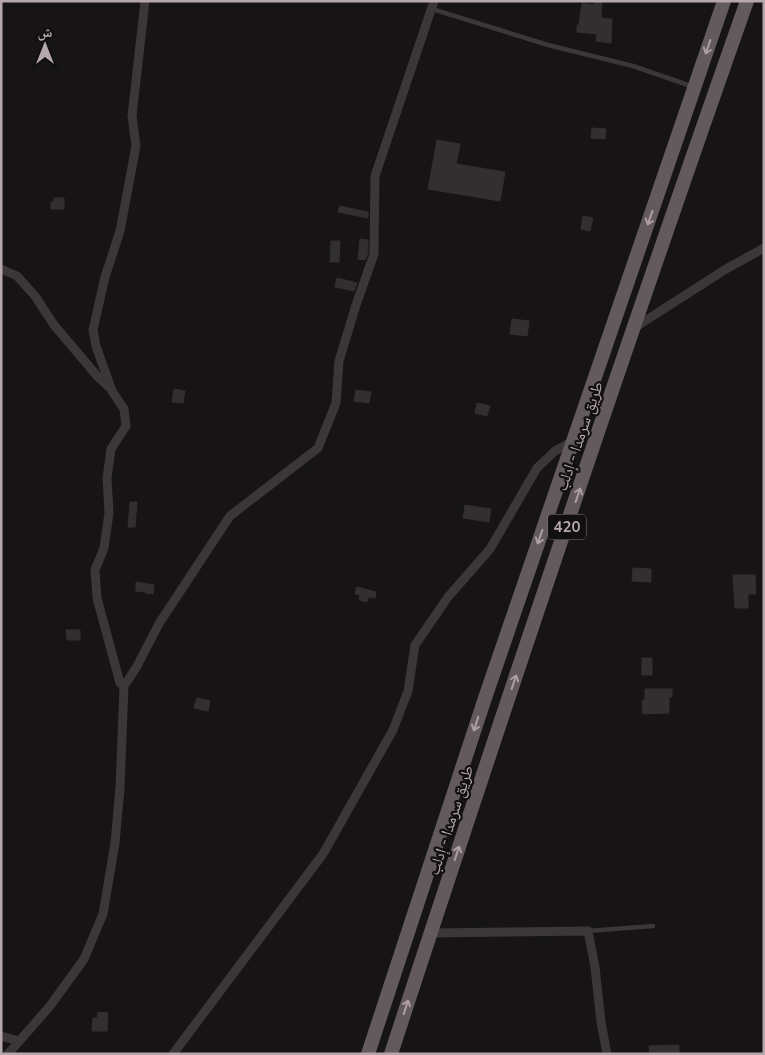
<svg xmlns="http://www.w3.org/2000/svg" width="765" height="1055" font-family="'Nunito Sans','Noto Naskh Arabic',sans-serif">
  <style>
    .building { fill: #322f30; stroke: #322f2f }
    .lines { fill: none; stroke-linecap: round; stroke-linejoin: round }
    .service { stroke: #3b3637; stroke-width: 4.5 }
    .minor { stroke: #3b3637; stroke-width: 9 }
    .trunk { stroke: #635a5d; stroke-width: 14 }
    .oneway { stroke: #ae9fa5 }
    .labels { text-anchor: middle; stroke-width: 4.5; stroke-linejoin: round; paint-order: stroke }
    .shield { fill: #110f10; stroke: #84797e; stroke-width: 1 }
    .shield-label { font-size: 15px; font-weight: bold; fill: #b6a7ad }
    .street-label { font-size: 16px; fill: #b6a7ad; stroke: #110f10 }
  </style>
  <rect width="100%" height="100%" fill="#161415"/>
  <path class="building" d="M594 1H602L601 18 612 19 611 43 596 41 597 34 577 32V25H579L582 3 594 5Z
    M592 128 606 129 605 139 591 138Z
    M437 140 460 144 456 164 505 172 500 201 428 189Z
    M54 198H64V209H51V202H54Z
    M340 206 368 212V218L338 212Z
    M583 216 593 218 590 231 581 229Z
    M360 239 368 240V253L365 260 358 259Z
    M331 241H340L339 262H330Z
    M337 278 357 283 354 291 335 287Z
    M512 319 529 321 527 336 510 334Z
    M174 389 185 391 183 403 172 402Z
    M356 390 371 392 369 403 354 401Z
    M477 403 490 406 487 416 475 413Z
    M130 502H137L135 527H128Z
    M465 505 491 509 489 522 463 518Z
    M633 568 651 569V582L632 581Z
    M733 575H755L756 594H748V608H735Z
    M136 582 154 585 153 594 145 593 146 592 136 591Z
    M357 587 376 592 375 598 368 597 367 602 359 600 360 595 355 594Z
    M66 630H80V640H67Z
    M642 658H652V675H642Z
    M645 689H672V697H669V713L643 714 642 700H645Z
    M197 698 210 701 208 711 194 708Z
    M98 1012 108 1013 107 1031H92L93 1018H97Z
    M679 1045V1054H650L649 1046Z"/>
  <g class="lines">
    <path class="service" d="M432 9 548 45 633 66 694 87
      M588 931 653 926"/>
    <path class="minor" d="M1 269 17 276 35 296 54 325 98 377 111 389
      M634 328 726 269 764 248
      M124 686 120 683 97 598 95 570 104 548 109 513 107 478 111 449 126 426 124 409 112 391 96 346 93 330 105 277 120 231 136 146 132 116 145 1
      M430 933 588 931 595 967 601 1022 607 1054
      M1 1036 19 1041
      M8 1054 50 1006 84 959 103 914 115 843 120 788 124 686 136 668 160 622 230 516 318 448 336 403 339 361 356 305 374 254 375 176 434 1
      M173 1054 323 854 393 730 408 691 415 645 448 597 490 549 537 468 555 451 573 441"/>
    <path class="trunk" d="M368 1054 485 698 724 1
      M391 1054C506 702 624 350 747 1"/>
  </g>
  <defs><path id="oneway-shaft" d="M-6 0H5M1.5-3L5.5 0L1.5 3" fill="none" stroke-width="1.6" stroke-linecap="round" stroke-linejoin="round" transform="scale(1.25)"/></defs>
  <g class="oneway">
    <use href="#oneway-shaft" transform="translate(708 47) rotate(109)"/>
    <use href="#oneway-shaft" transform="translate(650 218) rotate(109)"/>
    <use href="#oneway-shaft" transform="translate(578 495) rotate(-71)"/>
    <use href="#oneway-shaft" transform="translate(540 537) rotate(109)"/>
    <use href="#oneway-shaft" transform="translate(514 682) rotate(-71)"/>
    <use href="#oneway-shaft" transform="translate(476 724) rotate(108)"/>
    <use href="#oneway-shaft" transform="translate(457 853) rotate(-72)"/>
    <use href="#oneway-shaft" transform="translate(406 1007) rotate(-72)"/>
  </g>
  <g class="labels">
    <rect class="shield" x="548" y="514.5" width="38" height="25" rx="4"/>
    <g class="shield-label">
      <text x="567" y="532">420</text>
    </g>
    <g class="street-label">
      <text transform="translate(579 436) rotate(-71)" y="6">طريق سرمدا - إدلب</text>
      <text transform="translate(450 820) rotate(-72)" y="6">طريق سرمدا - إدلب</text>
    </g>
  </g>
  <rect width="765" height="1055" fill="none" stroke="#b6a7ad" stroke-width="5"/>
  <g transform="translate(45 45)" stroke="#110f10" stroke-width="4" paint-order="stroke">
  <path d="M0-4L9 19L0 12L-9 19Z" fill="#b6a7ad"/>
  <text y="-8" font-size="14" font-weight="bold" text-anchor="middle" fill="#b6a7ad">ش</text>
  </g>
</svg>
